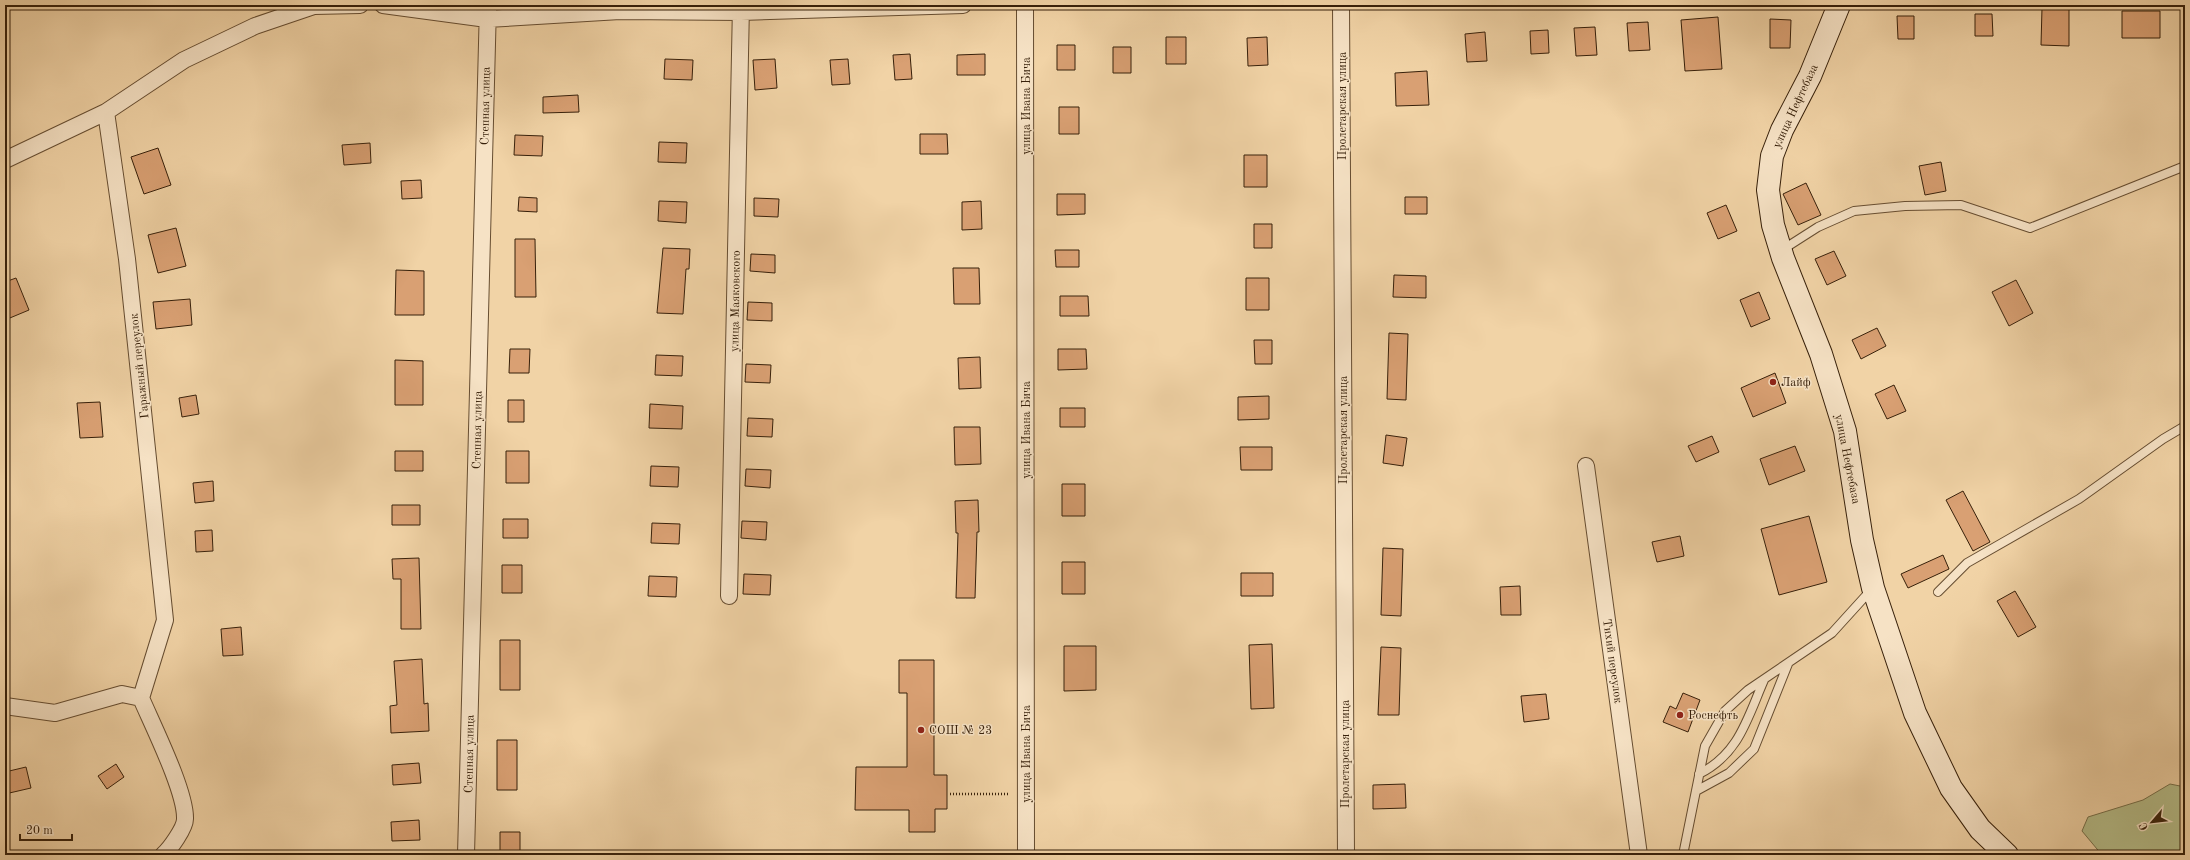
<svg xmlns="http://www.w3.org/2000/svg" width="2190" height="860" font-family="'Old Standard TT',serif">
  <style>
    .green { fill: #b6be8a; stroke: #766f4a }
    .building { fill: #d9a073; stroke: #37200a }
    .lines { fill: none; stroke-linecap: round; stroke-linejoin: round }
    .service-casing { stroke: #664d31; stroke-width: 10 }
    .minor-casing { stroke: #664d31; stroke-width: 18 }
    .secondary-casing { stroke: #37200a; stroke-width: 24 }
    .path { stroke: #37200a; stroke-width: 2.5; stroke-dasharray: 1 2; stroke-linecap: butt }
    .service { stroke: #f6e2c5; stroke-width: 8 }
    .minor { stroke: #f6e2c5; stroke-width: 16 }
    .secondary { stroke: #f6e2c5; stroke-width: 22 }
    .poi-dot { fill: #8f2418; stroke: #f6e2c5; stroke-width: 1.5 }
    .labels { text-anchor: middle; stroke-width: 3; stroke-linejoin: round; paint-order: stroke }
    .street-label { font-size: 12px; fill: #37200a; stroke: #f6e2c5 }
    .poi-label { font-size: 12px; fill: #37200a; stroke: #f6e2c5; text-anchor: start }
  </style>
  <rect width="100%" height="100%" fill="#f1d3a6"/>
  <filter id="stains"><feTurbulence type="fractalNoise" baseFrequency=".005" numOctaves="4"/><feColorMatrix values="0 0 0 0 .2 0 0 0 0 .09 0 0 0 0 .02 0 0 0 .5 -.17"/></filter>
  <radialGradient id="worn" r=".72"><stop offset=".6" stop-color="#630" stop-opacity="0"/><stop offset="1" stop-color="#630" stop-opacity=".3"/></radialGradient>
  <path class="green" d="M2170 784 2185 787V855H2102L2082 831 2088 817 2143 800Z"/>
  <path class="building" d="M2042 8H2069V46L2041 45Z
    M2122 11H2160V38H2122Z
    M1975 14H1992L1993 36H1975Z
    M1897 16H1914V39H1898Z
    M1718 17 1722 69 1685 71 1681 20Z
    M1770 19 1791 20 1790 48H1770Z
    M1648 22 1650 50 1629 51 1627 23Z
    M1595 27 1597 55 1576 56 1574 28Z
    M1548 30 1549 53 1531 54 1530 31Z
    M1485 32 1487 61 1467 62 1465 34Z
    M1166 37H1186V64H1166Z
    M1267 37 1268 65 1248 66 1247 38Z
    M1057 45H1075V70H1057Z
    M1113 47H1131V73H1113Z
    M910 54 912 79 895 80 893 55Z
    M985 54V75H957V55Z
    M665 59 693 60 692 80 664 79Z
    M775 59 777 88 755 90 753 60Z
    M848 59 850 84 832 85 830 60Z
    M1427 71 1429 105 1396 106 1395 73Z
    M578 95 579 112 543 113V97Z
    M1059 107H1079V134H1059Z
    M920 134H947L948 154H920Z
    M515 135 543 136 542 156 514 155Z
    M659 142 687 143 686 163 658 162Z
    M370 143 371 163 344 165 342 145Z
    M158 148 171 185 144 194 131 157Z
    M1244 155H1267V187H1244Z
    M1941 162 1946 191 1925 195 1919 166Z
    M421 180 422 198 402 199 401 181Z
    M1806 183 1821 215 1798 225 1783 194Z
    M1057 194H1085V214L1057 215Z
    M519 197 537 198V212L518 211Z
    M1405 197H1427V214H1405Z
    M754 198 779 199 778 217 754 216Z
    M659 201 687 202 686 223 658 221Z
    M981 201 982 229 962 230V202Z
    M1726 205 1737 231 1718 239 1707 213Z
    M1254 224H1272V248H1254Z
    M176 228 186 266 158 273 148 235Z
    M515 239H535L536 297H515Z
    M663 248 690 249 689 269H686L683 314 657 313Z
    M1055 250H1079V267H1056Z
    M1834 251 1846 276 1827 285 1815 259Z
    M751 254 775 255V273L750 271Z
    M953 268H979L980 304H954Z
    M396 270 424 271V315H395Z
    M1394 275 1426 276V298L1393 297Z
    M16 278 29 310 5 320V282Z
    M1246 278H1269V310H1246Z
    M2016 280 2033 313 2009 326 1992 292Z
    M1759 292 1770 319 1751 327 1740 300Z
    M1060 296H1088L1089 316H1060Z
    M190 299 192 325 156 329 153 302Z
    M748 302 772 303V321L747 320Z
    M1877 328 1886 346 1861 359 1852 340Z
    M1389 333 1408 334 1406 400 1387 399Z
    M1254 340H1272V364H1255Z
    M510 349H530L529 373H509Z
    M1058 349H1086L1087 369 1058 370Z
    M656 355 683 356 682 376 655 375Z
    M980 357 981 388 959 389 958 358Z
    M395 360 423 361V405H395Z
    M746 364 771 365 770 383 745 382Z
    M1775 373 1786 403 1753 417 1741 388Z
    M1894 385 1906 411 1887 419 1875 394Z
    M196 395 199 414 182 417 179 398Z
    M1269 396V419L1238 420V397Z
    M508 400H524V422H508Z
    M100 402 103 437 80 438 77 403Z
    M650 404 683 406 682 429 649 428Z
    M1060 408H1085V427H1060Z
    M748 418 773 419 772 437 747 436Z
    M954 427H980L981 464 955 465Z
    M1386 435 1407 438 1403 466 1383 463Z
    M1712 436 1719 452 1696 462 1688 446Z
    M1795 446 1805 471 1769 485 1760 459Z
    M1240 447H1272V470H1241Z
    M395 451H423V471H395Z
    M506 451H529V483H506Z
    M651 466 679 467 678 487 650 486Z
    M746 469 771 470 770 488 745 486Z
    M213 481 214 501 195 503 193 483Z
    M1062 484H1085V516H1062Z
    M1963 491 1990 542 1973 551 1946 500Z
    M978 500 979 532H977L975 598H956L958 533H956L955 501Z
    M392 505H420V525H392Z
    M1809 516 1827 582 1779 595 1761 529Z
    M503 519H528V538H503Z
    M742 521 767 522 766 540 741 538Z
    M652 523 680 524 679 544 651 543Z
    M212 530 213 551 196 552 195 531Z
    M1680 536 1684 556 1657 562 1652 542Z
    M1383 548 1403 549 1401 616 1381 615Z
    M1943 555 1949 569 1908 588 1901 574Z
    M419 558 421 629H401V579H393L392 559Z
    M1062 562H1085V594H1062Z
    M502 565H522V593H502Z
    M1241 573H1273V596H1241Z
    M744 574 771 575 770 595 743 594Z
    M649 576 677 577 676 597 648 596Z
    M1520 586 1521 615H1501L1500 587Z
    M2015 591 2036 627 2018 637 1997 601Z
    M241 627 243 655 223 656 221 629Z
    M500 640H520V690H500Z
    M1272 644 1274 708 1251 709 1249 645Z
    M1064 646H1096V690L1064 691Z
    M1381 647 1401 648 1399 715H1378Z
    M422 659 424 704 428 703 429 731 391 733 390 706 397 705 394 661Z
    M899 660H934V775H947V809H935V832H909V810H855L856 767H907V693H899Z
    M1683 693 1700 700 1688 732 1663 722 1670 706 1676 709Z
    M1546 694 1549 719 1524 722 1521 696Z
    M497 740H517V790H497Z
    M419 763 421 783 393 785 392 765Z
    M116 764 124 777 107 789 98 776Z
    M26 767 31 788 5 794V772Z
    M1405 784 1406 808 1373 809V785Z
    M419 820 420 840 392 841 391 822Z
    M500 832H520V855H500Z"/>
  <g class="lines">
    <g class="service-casing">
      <path id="service" d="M1782 250 1818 227 1854 211 1905 206 1961 205 2030 228 2185 166
        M1938 592 1967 563 2079 499 2163 439 2185 426
        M1699 774C1739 754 1747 719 1764 680
        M1696 791 1729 773 1754 749 1788 664
        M1683 855 1705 746 1725 711 1748 690 1832 633 1871 590"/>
    </g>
    <g class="minor-casing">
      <path id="minor" d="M383 5 487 19 620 11 741 12 963 5
        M1025 5 1026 855
        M1341 5 1346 855
        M106 112 127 259 165 620 141 698
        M5 160 106 112 184 60 255 26 314 6 360 5
        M1586 466 1639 855
        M729 596 741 5
        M5 706 55 713 122 694 141 698C153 726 186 792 185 819 185 828 170 849 163 855
        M466 855 488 5"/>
    </g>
    <g class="secondary-casing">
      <path id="secondary" d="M1839 5 1810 76 1782 130 1772 156 1768 190 1773 225 1783 258 1821 354 1845 431 1862 540 1873 588 1915 713 1951 788 1980 829 2007 855"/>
    </g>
    <path class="path" d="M950 794H1009"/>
    <use href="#service" class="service"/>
    <use href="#minor" class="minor"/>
    <use href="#secondary" class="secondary"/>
  </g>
  <g class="poi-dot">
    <circle cx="1773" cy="382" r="4"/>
    <circle cx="1680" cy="715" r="4"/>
    <circle cx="921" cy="730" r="4"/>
  </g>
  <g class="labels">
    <g class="street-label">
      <text transform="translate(485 106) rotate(-89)" y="4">Степная улица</text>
      <text transform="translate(1026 106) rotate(-90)" y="4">улица Ивана Бича</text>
      <text transform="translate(1342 106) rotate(-90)" y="4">Пролетарская улица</text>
      <text transform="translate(1795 106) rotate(-65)" y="4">улица Нефтебаза</text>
      <text transform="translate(735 301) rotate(-89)" y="4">улица Маяковского</text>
      <text transform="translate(139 366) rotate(-96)" y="4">Гаражный переулок</text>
      <text transform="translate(477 430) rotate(-89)" y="4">Степная улица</text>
      <text transform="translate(1026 430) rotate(-90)" y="4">улица Ивана Бича</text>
      <text transform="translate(1343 430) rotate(-90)" y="4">Пролетарская улица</text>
      <text transform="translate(1848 459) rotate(79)" y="4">улица Нефтебаза</text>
      <text transform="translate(1613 661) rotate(82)" y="4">Тихий переулок</text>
      <text transform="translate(469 754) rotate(-89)" y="4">Степная улица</text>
      <text transform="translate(1026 754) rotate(-90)" y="4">улица Ивана Бича</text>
      <text transform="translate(1345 754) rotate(-90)" y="4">Пролетарская улица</text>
    </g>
    <g class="poi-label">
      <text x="1781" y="386">Лайф</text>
      <text x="1688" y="719">Роснефть</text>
      <text x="929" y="734">СОШ № 23</text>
    </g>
  </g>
  <rect width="2190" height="860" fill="none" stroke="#f1d3a6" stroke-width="20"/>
  <rect x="6" y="6" width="2178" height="848" fill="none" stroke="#37200a" stroke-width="2"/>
  <rect x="10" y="10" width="2170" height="840" fill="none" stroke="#37200a"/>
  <g transform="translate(2152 822) rotate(242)" stroke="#f6e2c5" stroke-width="3" paint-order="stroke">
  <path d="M0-3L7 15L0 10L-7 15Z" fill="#37200a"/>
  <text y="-6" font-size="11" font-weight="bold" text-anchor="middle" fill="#37200a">С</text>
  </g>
  <path d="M20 834v6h52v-6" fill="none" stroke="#37200a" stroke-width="2"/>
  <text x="26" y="834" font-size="12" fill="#37200a" stroke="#f6e2c5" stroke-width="3" paint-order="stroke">20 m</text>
  <rect width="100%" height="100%" filter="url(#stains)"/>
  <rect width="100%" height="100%" fill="url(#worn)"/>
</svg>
